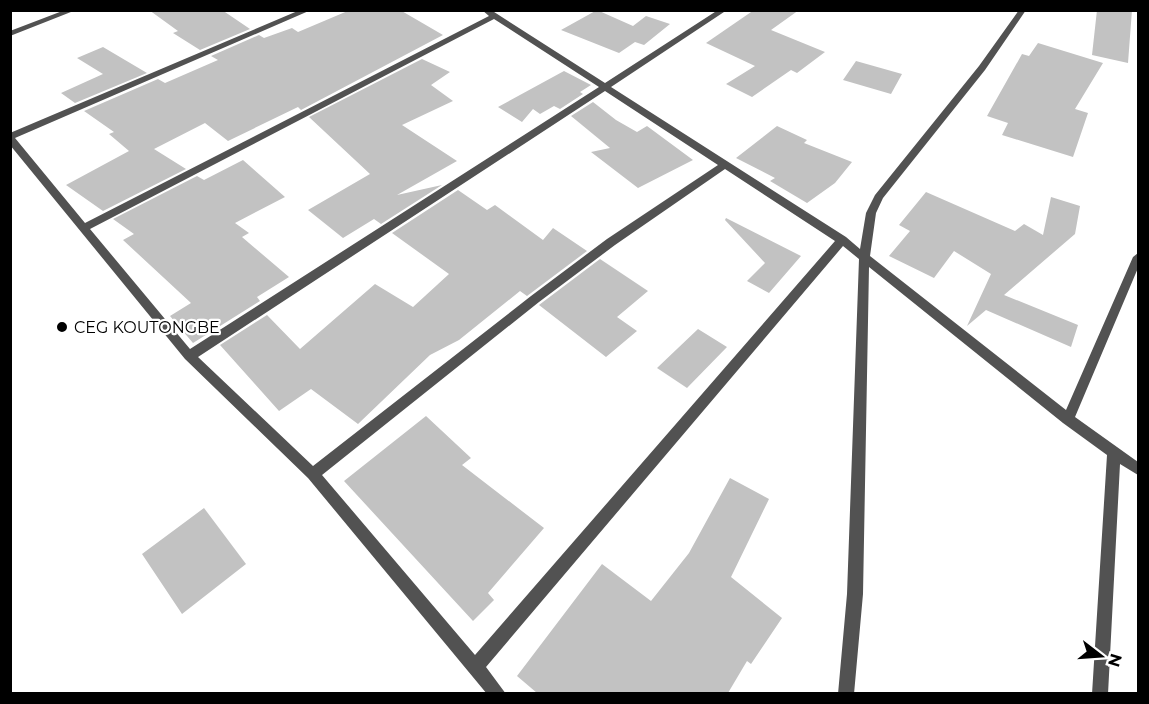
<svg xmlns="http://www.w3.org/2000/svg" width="1149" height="704" font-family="Montserrat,sans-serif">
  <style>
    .building { fill: #c2c2c2 }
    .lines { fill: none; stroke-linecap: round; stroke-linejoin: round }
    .minor { fill: #525252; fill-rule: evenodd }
    .poi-dot { fill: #000; stroke: #fff; stroke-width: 2 }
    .labels { text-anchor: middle; stroke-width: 4.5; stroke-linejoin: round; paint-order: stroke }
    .poi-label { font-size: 16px; fill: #000; stroke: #fff; text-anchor: start }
  </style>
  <rect width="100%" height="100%" fill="#fff"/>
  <path class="building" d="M149 10H222L250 29 200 50 173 33 178 31Z
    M350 10H400L443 35 301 110 298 107 228 141 205 123 154 149 186 169 103 211 66 185 129 151 109 134 114 132 84 111 158 79 165 83 218 60 211 56 259 35 264 38 292 28 298 32Z
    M597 10 633 26 646 16 670 24 644 45 635 42 619 53 561 30Z
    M754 10H799L771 30 825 52 797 73 791 70 752 97 726 84 755 66 706 43Z
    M1097 10H1132L1128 63 1092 55Z
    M1038 43 1103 63 1075 109 1088 113 1073 157 1002 135 1008 123 987 116 1022 54 1029 56Z
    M103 47 147 73 75 103 61 93 103 74 77 58Z
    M422 59 450 72 431 85 453 101 402 125 457 161 397 195 442 185 381 224 374 219 343 238 308 210 370 174 309 117Z
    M856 61 902 74 891 94 843 80Z
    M564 71 591 85 580 92 583 94 560 109 554 106 540 114 533 109 522 122 498 107Z
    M593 102 616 120 637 132 647 126 693 160 638 188 591 152 610 148 571 116Z
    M777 126 807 140 804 143 852 162 835 183 807 203 770 181 775 178 736 158Z
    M243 160 285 197 235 223 249 233 242 237 289 277 257 297 260 301 193 343 170 316 191 303 123 240 134 234 113 219 197 176 204 180Z
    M458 190 487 210 495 205 543 240 553 228 587 251 527 296 520 291 459 340 430 355 358 424 311 389 279 411 220 345 267 315 300 349 375 284 413 307 449 274 392 233Z
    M926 192 1015 231 1024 224 1043 235 1051 197 1080 206 1075 234 1004 295 1078 325 1071 347 986 310 967 326 991 274 954 251 934 278 889 256 910 231 899 225Z
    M726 218 801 256 769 293 747 281 765 263 725 220Z
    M600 259 648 291 617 317 637 331 606 357 539 305Z
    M698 329 727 347 687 388 657 368Z
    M426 416 471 458 462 465 544 528 488 593 494 600 473 621 344 481Z
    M730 478 769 499 731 577 782 618 751 664 747 661 728 693H537L517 676 602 564 651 601 689 553Z
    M204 508 246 564 182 614 142 554Z"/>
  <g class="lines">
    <path class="minor" d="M65 10H76L10 36V31Z
      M300 10H311L15 138 85 223 489 16 482 10H491L605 83 718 10H727L611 87 846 237 860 249 866 213 875 195 979 66 1019 10H1026L985 70 883 198 876 213 870 256 1066 410 1133 257 1138 253V268L1075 417 1138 462V475L1120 464 1108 694H1092L1107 455 1063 423 869 267 863 594 854 694H838L847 594 859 259 843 246 486 667 506 694H487L308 478 185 359 10 145V133ZM494 19 599 87 190 349 90 229ZM605 91 718 165 607 239 531 296 313 466 198 357ZM725 169 835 241 475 655 322 475 539 302 615 245Z"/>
  </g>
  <circle class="poi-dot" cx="62" cy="327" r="6"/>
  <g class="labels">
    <g class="poi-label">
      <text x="74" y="333">CEG KOUTONGBE</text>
    </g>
  </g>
  <rect width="1149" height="704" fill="none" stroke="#000000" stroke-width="24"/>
  <g transform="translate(1101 656) rotate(107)" stroke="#ffffff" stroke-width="4.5" paint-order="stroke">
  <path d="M0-4.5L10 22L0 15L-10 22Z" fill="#000000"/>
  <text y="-9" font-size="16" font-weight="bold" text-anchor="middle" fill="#000000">N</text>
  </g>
</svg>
